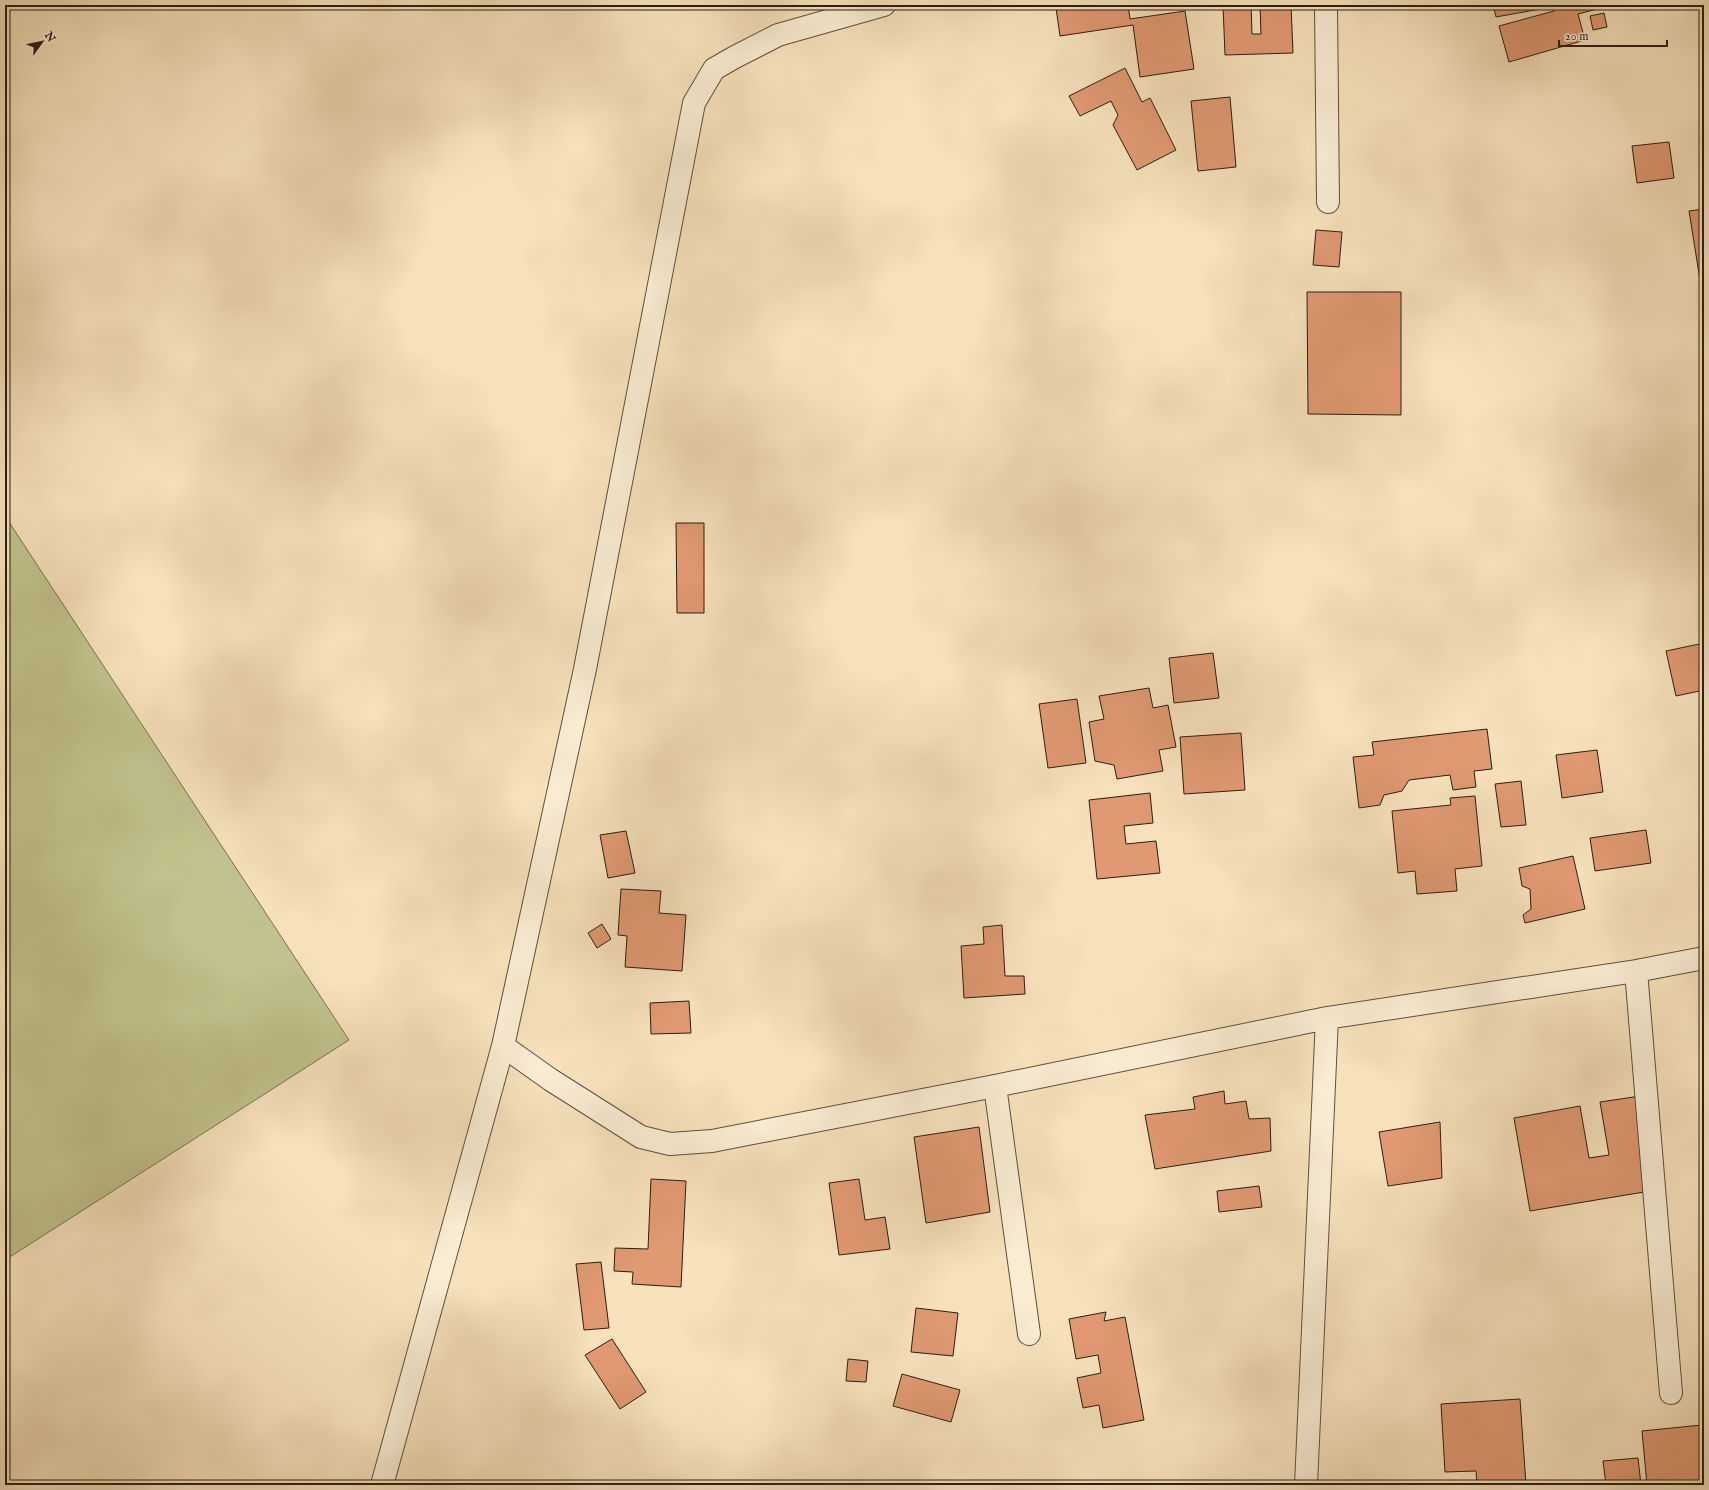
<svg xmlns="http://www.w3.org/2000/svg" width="1709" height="1490" font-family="'IM FELL English',serif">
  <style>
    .green { fill: #c1c28d; stroke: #767050 }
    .building { fill: #e09973; stroke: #2b1e13 }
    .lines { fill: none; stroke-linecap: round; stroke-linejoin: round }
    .minor-casing { stroke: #5e4f3d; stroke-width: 24 }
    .minor { stroke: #f9ecd3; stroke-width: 22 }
  </style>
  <rect width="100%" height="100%" fill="#f6e1bb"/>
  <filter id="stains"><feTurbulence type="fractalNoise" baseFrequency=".005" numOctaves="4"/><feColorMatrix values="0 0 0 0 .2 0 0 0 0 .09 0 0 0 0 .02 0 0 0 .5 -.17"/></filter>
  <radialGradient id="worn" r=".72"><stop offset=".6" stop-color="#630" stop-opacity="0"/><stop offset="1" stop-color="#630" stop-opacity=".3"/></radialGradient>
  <path class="green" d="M5 516 349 1040 5 1260Z"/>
  <path class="building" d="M1073 5H1128L1130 19 1185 11 1194 69 1140 77 1133 25 1060 36 1056 8Z
    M1223 5H1251L1252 34H1261L1260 5H1291L1293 53 1225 55Z
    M1493 5H1545L1546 8 1496 17Z
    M1552 5H1596L1597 9 1578 14 1585 40 1509 62 1499 26 1554 11Z
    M1627 5H1646L1628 10Z
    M1604 13 1607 27 1593 30 1590 16Z
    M1125 68 1142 102 1150 98 1176 150 1137 170 1113 125 1118 115 1111 101 1080 116 1069 96Z
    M1230 97 1236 167 1198 171 1191 101Z
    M1669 142 1674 178 1637 183 1632 146Z
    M1704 209V279L1700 280 1689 211Z
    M1316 230 1342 232 1339 267 1313 265Z
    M1307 292H1401V415L1308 414Z
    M676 523H704V613H677Z
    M1704 643V690L1676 696 1666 651Z
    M1213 653 1219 698 1174 703 1169 658Z
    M1149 688 1153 708 1168 705 1176 747 1159 750 1163 771 1117 779 1114 765 1095 761 1089 722 1104 719 1099 696Z
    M1077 699 1086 763 1048 768 1039 704Z
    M1487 729 1492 769 1474 771 1476 787 1453 790 1450 775 1409 780 1402 791 1384 795 1380 805 1359 808 1353 757 1374 755 1372 742Z
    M1241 733 1245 790 1184 794 1180 737Z
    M1597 750 1603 792 1562 798 1556 755Z
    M1521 781 1526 825 1501 827 1495 784Z
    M1150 793 1153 823 1124 826 1126 844 1156 841 1160 873 1097 879 1089 800Z
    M1475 796 1482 866 1455 869 1457 891 1417 894 1415 871 1398 873 1392 811 1451 805 1450 798Z
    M1646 830 1651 863 1595 871 1590 838Z
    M626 831 635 873 608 878 600 835Z
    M1573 856 1585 909 1525 923 1523 915 1531 909 1530 889 1522 886 1519 868Z
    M621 889 661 891 659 913 686 915 682 971 625 967 627 936 618 935Z
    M602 924 611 939 597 948 588 933Z
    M1002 925 1005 976H1024L1025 994 964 998 961 946 984 944 983 927Z
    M689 1001 691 1033 651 1034 650 1003Z
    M1224 1091 1225 1104 1246 1101 1249 1119 1270 1118 1271 1151 1155 1169 1145 1115 1195 1109 1193 1097Z
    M1647 1095 1662 1189 1530 1211 1514 1118 1580 1106 1589 1158 1609 1155 1600 1102Z
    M1440 1122 1442 1178 1388 1186 1379 1132Z
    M979 1127 990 1212 926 1223 914 1137Z
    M651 1179 686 1181 681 1287 632 1284 633 1272 614 1271 615 1248 648 1249Z
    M859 1179 865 1220 885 1217 890 1249 839 1255 829 1183Z
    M1259 1186 1262 1207 1219 1212 1217 1191Z
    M601 1262 609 1328 584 1330 576 1264Z
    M916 1308 958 1313 953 1356 911 1352Z
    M1106 1312 1104 1321 1125 1317 1144 1420 1103 1428 1099 1405 1083 1408 1077 1378 1101 1373 1098 1355 1076 1359 1069 1319Z
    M612 1339 646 1392 620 1409 585 1355Z
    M848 1359 868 1361 866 1382 846 1381Z
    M902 1374 960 1390 951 1422 893 1406Z
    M1520 1399 1526 1485H1477L1476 1471 1445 1472 1441 1404Z
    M1702 1425 1704 1442V1481L1647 1485 1642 1431Z
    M1638 1458 1641 1485H1606L1603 1461Z"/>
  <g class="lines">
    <g class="minor-casing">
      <path id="minor" d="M1326 5 1328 202
        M1636 971 1671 1393
        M503 1046 551 1080 641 1137 670 1144 712 1141 995 1086 1327 1018 1636 971 1704 958
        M995 1086 1029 1334
        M382 1485 503 1046 585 669 694 103 714 69 735 57 778 35 884 5
        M1306 1485 1327 1018"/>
    </g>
    <use href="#minor" class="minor"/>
  </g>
  <rect width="1709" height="1490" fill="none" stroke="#f6e1bb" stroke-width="20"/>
  <rect x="6" y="6" width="1697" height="1478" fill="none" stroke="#2b1e13" stroke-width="2"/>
  <rect x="10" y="10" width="1689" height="1470" fill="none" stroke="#2b1e13"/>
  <g transform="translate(42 42) rotate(57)" stroke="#f9ecd3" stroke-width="3" paint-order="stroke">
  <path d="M0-3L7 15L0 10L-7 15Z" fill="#2b1e13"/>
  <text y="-6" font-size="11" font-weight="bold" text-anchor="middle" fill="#2b1e13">N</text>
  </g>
  <path d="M1559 40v6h108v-6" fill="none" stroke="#2b1e13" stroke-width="2"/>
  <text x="1565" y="40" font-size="12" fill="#2b1e13" stroke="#f9ecd3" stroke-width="3" paint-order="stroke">20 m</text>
  <rect width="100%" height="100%" filter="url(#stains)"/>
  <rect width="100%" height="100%" fill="url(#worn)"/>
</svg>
